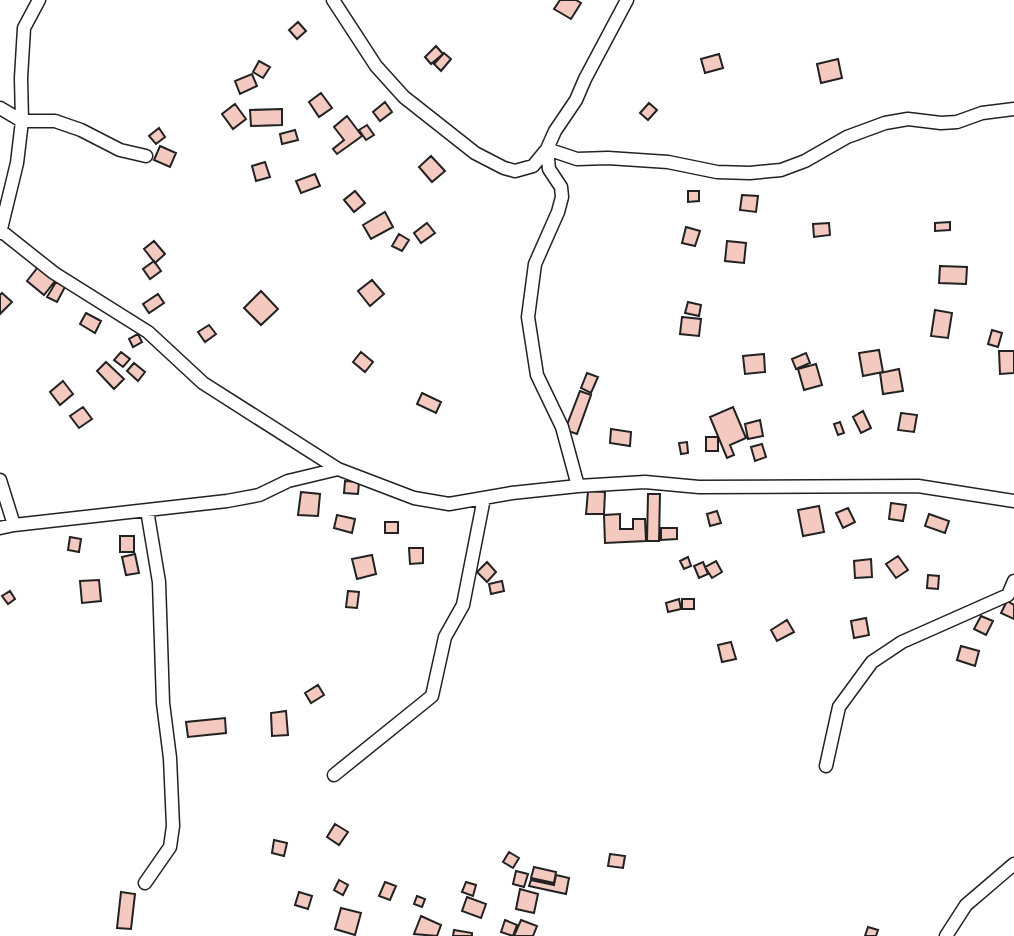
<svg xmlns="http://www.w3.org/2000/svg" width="1014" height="936" font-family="'Space Grotesk',sans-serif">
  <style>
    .building { fill: #f3c9c0; stroke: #222; stroke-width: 2 }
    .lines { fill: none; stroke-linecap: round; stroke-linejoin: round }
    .street-casing { stroke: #222; stroke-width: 15 }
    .street { stroke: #fff; stroke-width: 12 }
  </style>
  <rect width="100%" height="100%" fill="#fff"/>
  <path class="building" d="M560 0H576L581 3 571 19 554 9Z
    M298 22 306 31 297 39 289 30Z
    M436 46 443 54 431 64 425 57Z
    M444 53 451 59 441 71 434 64Z
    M719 54 723 68 705 73 701 59Z
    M838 59 842 78 821 83 817 64Z
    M259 61 270 67 263 78 253 72Z
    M252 74 257 86 240 94 235 81Z
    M321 93 332 108 319 117 309 102Z
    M385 102 392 112 380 121 373 112Z
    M649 103 657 110 648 120 640 113Z
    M235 104 246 119 233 129 222 114Z
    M282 109V125L251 126 250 110Z
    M347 116 362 136 337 154 333 149 344 140 334 127Z
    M367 125 374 135 366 140 359 130Z
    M159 128 165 137 156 144 149 136Z
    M295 130 298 140 282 144 280 134Z
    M160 146 176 153 170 167 154 160Z
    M431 156 445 171 432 182 419 167Z
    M265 162 270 177 256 181 252 166Z
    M315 174 320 186 301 193 296 181Z
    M355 191 365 203 354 212 344 200Z
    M688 191H699V201L688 202Z
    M742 195 758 196 756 212 740 210Z
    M385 212 393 227 371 239 363 225Z
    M950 222V230L935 231V223Z
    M427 223 435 233 421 243 414 233Z
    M829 223 830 235 814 237 813 224Z
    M686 227 700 231 695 246 682 243Z
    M399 234 409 240 402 251 392 246Z
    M154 241 165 254 155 263 144 249Z
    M727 241 746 243 744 263 725 261Z
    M154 261 161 271 150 279 143 269Z
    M940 266 967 267 966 284 939 283Z
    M38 267 55 281 44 295 27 281Z
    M372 280 384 294 370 306 358 291Z
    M56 282 65 287 57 302 47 297Z
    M261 291 278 309 261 325 244 308Z
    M2 293 12 302 0 314V295Z
    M158 294 164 303 149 313 143 304Z
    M688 302 701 305 699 316 685 313Z
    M935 310 952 313 948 338 931 336Z
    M86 313 101 321 95 333 80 324Z
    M682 317 701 319 699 336 680 334Z
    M209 325 216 334 205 342 198 332Z
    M992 330 1002 333 998 347 988 344Z
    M138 334 142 342 133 347 129 339Z
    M879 350 883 372 863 376 859 353Z
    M999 351H1014V373L1000 374Z
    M121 352 130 359 123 367 114 360Z
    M361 352 373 362 365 372 353 362Z
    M806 353 810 363 796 369 792 359Z
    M764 354 765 372 745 374 743 356Z
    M106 362 124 379 114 389 97 371Z
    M134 363 145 372 138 381 127 371Z
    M816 364 822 385 804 390 798 369Z
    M899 369 903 391 883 394 880 373Z
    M587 373 598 377 591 393 581 388Z
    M63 381 73 394 60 405 50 392Z
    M580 391 591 395 577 434 565 430Z
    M422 393 441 402 436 413 417 404Z
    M83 407 92 419 79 428 70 416Z
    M733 407 746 438 730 445 734 455 727 458 710 417Z
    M863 411 871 428 861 433 853 417Z
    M901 413 917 415 914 432 898 430Z
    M760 420 763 436 748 439 745 424Z
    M840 422 844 433 838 435 834 424Z
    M611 429 631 432 630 446 610 443Z
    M706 437H718V451H706Z
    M687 442 688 453 681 454 679 443Z
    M762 444 766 457 755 461 751 447Z
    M345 481 359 482 358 494 344 493Z
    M588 491 605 492 604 514H586Z
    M301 492 320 494 318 516 298 515Z
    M648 494H660L659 541H647Z
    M891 503 906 505 903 521 889 519Z
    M819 506 824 532 803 536 798 510Z
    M848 508 855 522 843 528 836 513Z
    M717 511 721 523 710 526 707 514Z
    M620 514V529H633V519H645L646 541 605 543 604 515Z
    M929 514 949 521 945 533 925 526Z
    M337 515 355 519 352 533 334 528Z
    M385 522H398V533H385Z
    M661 528H677V539L661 540Z
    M120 536H134V552H120Z
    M70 537 81 539 79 552 68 550Z
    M409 548H423V563L410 564Z
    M135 554 139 573 126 575 122 557Z
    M372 555 376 574 357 579 352 559Z
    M898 556 908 570 896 578 886 564Z
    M688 557 691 566 684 569 680 561Z
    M871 559 872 577 855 578 854 561Z
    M716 561 722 572 712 578 705 567Z
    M487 562 496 572 487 582 477 572Z
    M703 562 708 574 699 578 694 566Z
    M928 575 939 576 938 589 927 588Z
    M99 580 101 601 82 603 80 581Z
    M502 581 504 591 491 594 489 584Z
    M10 591 15 599 8 604 2 596Z
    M348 591 359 592 357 608 346 607Z
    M679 599 681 609 668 612 666 603Z
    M682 599H694V609H682Z
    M1007 601 1014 605V619L1001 613Z
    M981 616 993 621 986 635 974 629Z
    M866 618 869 635 854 638 851 621Z
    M787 620 794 632 777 641 771 630Z
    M731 642 736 659 722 662 718 645Z
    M961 646 979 651 975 666 957 660Z
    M318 685 324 695 311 703 305 693Z
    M286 711 288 735 272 736 271 713Z
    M225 718 226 733 188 737 186 722Z
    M335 824 348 832 339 845 327 837Z
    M274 840 287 843 284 856 272 853Z
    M509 852 519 858 513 868 503 862Z
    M610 854 625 856 623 868 608 866Z
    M534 867 556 872 554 883 531 878Z
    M516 871 528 874 524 887 513 884Z
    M556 875 569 878 566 894 529 886 531 880 554 885Z
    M339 880 348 885 343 895 334 890Z
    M385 882 396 886 390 900 379 896Z
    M466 882 476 885 473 896 462 892Z
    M520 889 538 894 534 913 516 909Z
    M121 892 135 894 131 929 117 928Z
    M299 892 312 896 308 909 295 905Z
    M417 896 425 899 422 907 414 904Z
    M467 897 486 904 481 918 462 911Z
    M341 908 361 913 355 935 335 929Z
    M421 916 441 925 437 936 414 934Z
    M505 920 517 925 513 936 501 932Z
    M521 920 537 926 533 936H514Z
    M868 927 878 930 876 936H865Z
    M454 930 472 933V936H453Z"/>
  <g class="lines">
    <g class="street-casing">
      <path id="street" d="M333 0 376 66 404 97 475 153 504 168 515 171 533 166 547 149 555 131 576 100 585 79 627 0
        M0 108 22 121H55L81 130 120 150 146 156
        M547 149 577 159 608 158 668 162 717 172 750 173 781 170 805 161 847 137 885 123 908 119 941 123 957 122 982 113 1014 109
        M547 149 549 169 561 187 562 197 558 212 535 264 528 317 537 375 562 427 578 486
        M1 231 54 273 148 332 203 383 338 469
        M0 233 17 163 22 121 21 78 24 28 39 0
        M0 480 14 525
        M0 528 14 525 227 501 259 495 288 481 338 469 414 498 449 504 512 493 578 486 645 482 699 487 918 486 1014 501
        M826 766 839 707 872 662 902 642 1008 595 1014 581
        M334 775 432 696 445 637 463 605 484 498
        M145 883 170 847 173 826 170 758 163 703 159 582 147 510
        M946 936 966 905 1014 864"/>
    </g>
    <use href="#street" class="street"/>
  </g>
</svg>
